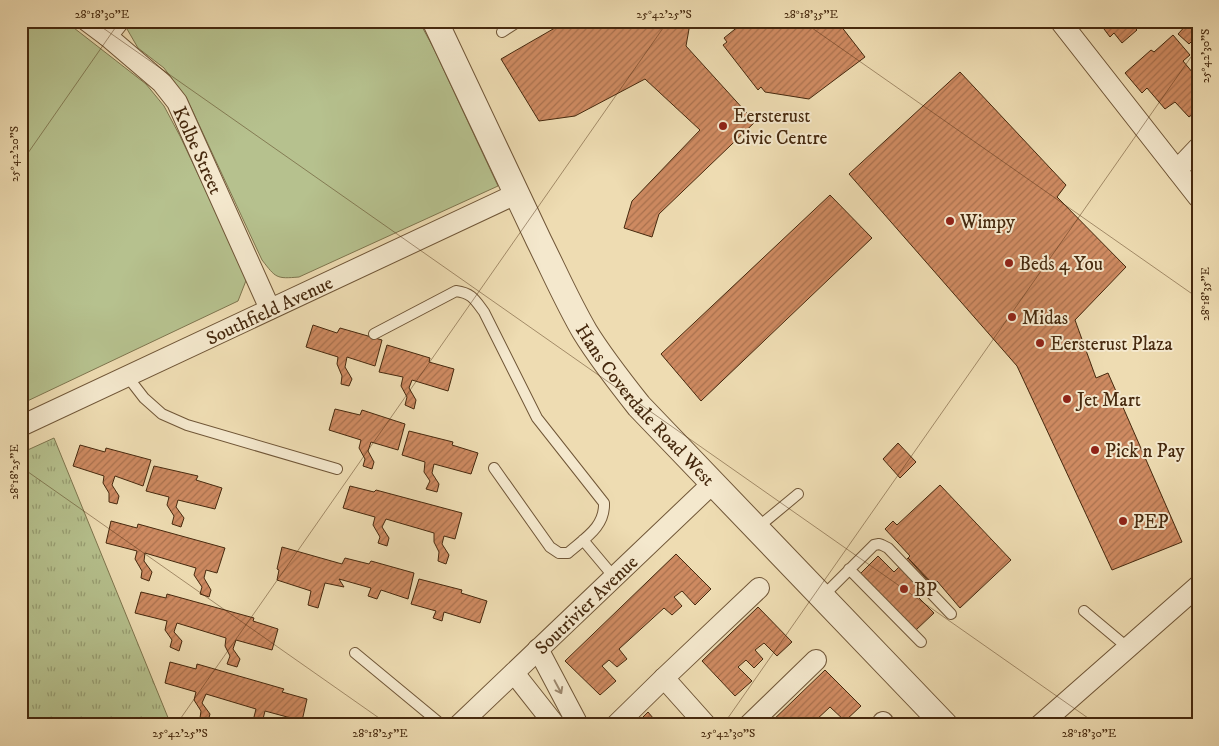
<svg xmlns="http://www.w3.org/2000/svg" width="1219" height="746" font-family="'IM FELL DW Pica',serif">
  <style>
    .grass { fill: #b6c18e; stroke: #7e754e }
    .park { fill: url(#park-tufts); stroke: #7e754e }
    .building { fill: url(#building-hatch); stroke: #46290e }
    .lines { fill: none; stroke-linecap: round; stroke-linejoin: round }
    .service-casing { stroke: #705637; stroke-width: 12 }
    .minor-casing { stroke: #705637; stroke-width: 22 }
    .tertiary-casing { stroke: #705637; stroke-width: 27 }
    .service { stroke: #f4e8cd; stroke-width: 10 }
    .minor { stroke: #f4e8cd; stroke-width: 20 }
    .tertiary { stroke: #f4e8cd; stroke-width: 25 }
    .oneway { stroke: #9d886e }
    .ticks { fill: none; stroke: #46290e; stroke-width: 1; stroke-opacity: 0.45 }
    .poi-dot { fill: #8f2418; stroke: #f4e8cd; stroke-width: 2 }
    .labels { text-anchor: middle; stroke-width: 4; stroke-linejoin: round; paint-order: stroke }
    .poi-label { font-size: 19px; fill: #46290e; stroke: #f4e8cd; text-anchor: start }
    .street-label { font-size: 19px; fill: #46290e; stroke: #f4e8cd }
    .neatline { fill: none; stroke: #46290e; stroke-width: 2 }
    .ticks-label { font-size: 12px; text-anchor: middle; fill: #46290e }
  </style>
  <defs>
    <pattern id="park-tufts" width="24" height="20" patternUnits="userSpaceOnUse" patternTransform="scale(1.25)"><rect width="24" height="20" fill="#b6c18e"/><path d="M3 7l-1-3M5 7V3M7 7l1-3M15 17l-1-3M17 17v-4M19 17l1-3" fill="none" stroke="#969d72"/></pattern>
    <pattern id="building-hatch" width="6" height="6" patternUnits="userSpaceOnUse" patternTransform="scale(1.25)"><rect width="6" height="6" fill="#ce8a61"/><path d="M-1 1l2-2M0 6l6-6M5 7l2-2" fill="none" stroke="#a9714e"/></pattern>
  </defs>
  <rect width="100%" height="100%" fill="#eedcb2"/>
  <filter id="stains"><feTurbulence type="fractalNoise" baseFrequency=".004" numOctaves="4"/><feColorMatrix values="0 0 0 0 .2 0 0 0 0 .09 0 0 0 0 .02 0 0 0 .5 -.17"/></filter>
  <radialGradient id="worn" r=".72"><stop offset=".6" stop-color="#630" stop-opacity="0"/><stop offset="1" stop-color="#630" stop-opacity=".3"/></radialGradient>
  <path class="grass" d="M21 21H65L146 84 164 106 180 136 247 278 238 301 21 404Z
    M131 21H419L434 49 498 186 299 277C276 279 276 278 262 260L187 99 164 68 138 48 127 29Z"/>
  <path class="park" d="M54 438 171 725H33L21 722V453Z"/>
  <path class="building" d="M567 21H685L689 29 686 46 755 122 659 214 652 237 624 228 632 201 700 130 645 79 575 116 539 121 501 59Z
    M745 21H837L865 57 809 99 765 92 761 87 758 90 723 45 727 42 724 38Z
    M1098 21H1140L1141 22 1135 28 1137 30 1122 43 1114 33 1110 37Z
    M1190 21H1198V48L1191 42 1189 44 1178 34Z
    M1173 35 1190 55 1183 61 1198 79V110L1189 117 1175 102 1165 109 1147 88 1142 93 1125 73 1151 50 1154 52Z
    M960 72 1066 185 1057 197 1126 267 1075 320 1096 378 1108 373 1182 542 1112 570 1017 366 849 174Z
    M830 195 872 238 701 401 661 354Z
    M313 325 337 333 340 328 382 340 375 366 347 357 345 367 352 379 349 386 341 384 342 376 337 364 338 357 306 347Z
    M387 345 430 358 429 362 454 369 448 391 412 380 409 388 416 400 414 409 405 405 407 397 401 386 403 377 379 372Z
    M335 409 360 415 362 410 405 424 398 450 371 442 368 451 374 462 372 469 363 466 365 459 359 448 361 440 329 430Z
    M409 431 453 442 452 445 478 453 471 474 434 464 432 473 439 484 437 492 426 489 430 481 424 472 425 462 402 455Z
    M898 443 916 462 900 478 883 459Z
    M80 445 105 452 106 448 151 460 143 486 115 476 112 485 119 496 117 504 109 502V493L103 483 104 476 73 466Z
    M154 466 198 476 196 480 222 488 215 509 178 500 176 507 184 518 181 527 172 524 174 516 167 505 169 497 146 491Z
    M940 485 1011 560 960 608 937 581 932 585 908 558 910 556 885 529 893 521 897 525Z
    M350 486 374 492 376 490 462 513 455 539 444 536 442 544 449 555 446 564 438 561 439 552 434 542V533L386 519 382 527 389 538 387 546 378 543 380 537 373 525 375 517 343 508Z
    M111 521 137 528 138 524 225 548 217 573 206 570 204 578 211 590 209 597 200 594 202 587 194 575 196 568 145 553 144 561 152 572 149 581 141 578 142 571 135 559 137 551 106 543Z
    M282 547 342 564 345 558 369 564 371 561 414 573 408 599 381 590 377 599 368 596 371 588 339 579 344 587 325 583 318 608 308 605 311 591 277 580 279 570 277 569Z
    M676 554 711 589 695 605 682 591 674 597 682 606 672 615 664 608 619 649 627 659 617 667 609 660 602 666 616 681 600 695 565 661Z
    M878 556 894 572 908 558 933 584 919 598 934 613 916 630 860 574Z
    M419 579 462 590 461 593 487 601 480 623 444 612 442 621 433 618 436 611 411 604Z
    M141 592 166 598 167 594 254 618 253 621 278 629 272 650 236 640 233 649 240 659 237 667 227 664 230 656 225 646 226 638 177 623 174 632 182 641 179 651 170 647 172 640 165 630 167 621 135 613Z
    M758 607 792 642 777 656 764 643 755 650 763 659 754 668 746 660 738 667 752 681 735 696 702 661Z
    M170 662 196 669 197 664 284 689 282 692 307 699 302 721 265 711 263 719 267 725H258L254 717 256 709 206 694 202 703 210 714 208 721 200 718 201 711 194 700 196 692 165 683Z
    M825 670 861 706 845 721 830 707 815 721 818 725H768Z
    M648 712 659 725H635Z"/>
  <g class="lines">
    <g class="service-casing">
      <path id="service" d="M502 32 519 21
        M374 334 456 291C472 293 475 300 484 312L537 418 604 503C605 527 585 538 568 553H559L550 547 494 468
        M127 376 144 398 162 414 187 425 337 469
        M757 528 798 494
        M583 540 614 577
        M849 569 921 642
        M823 596 874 545 879 544 882 545 888 548 951 614
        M1084 611 1127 647
        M355 653 442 725"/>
    </g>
    <g class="minor-casing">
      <g id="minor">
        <path id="s1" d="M87 21 107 36 162 83 177 102 270 309"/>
        <path d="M1060 21 1198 197"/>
        <path d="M107 36 119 21"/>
        <path d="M1177 170 1198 148"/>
        <path id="s2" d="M21 426 516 194"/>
        <path d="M538 649 576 721V725"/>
        <path d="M514 673 555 725"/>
        <path d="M664 678 706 725"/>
        <path id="s3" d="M459 725 713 483"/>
        <path d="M616 725 664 678 759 588"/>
        <path d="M749 725 816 660"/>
        <path d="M881 725 883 722"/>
        <path d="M1040 725 1198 586"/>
      </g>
    </g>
    <g class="tertiary-casing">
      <g id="tertiary">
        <path id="s4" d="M435 21C470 94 504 168 539 241 554 271 568 303 585 332 601 358 620 382 639 406L945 725"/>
      </g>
    </g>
    <use href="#service" class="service"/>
    <use href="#minor" class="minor"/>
    <use href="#tertiary" class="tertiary"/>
  </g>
  <defs><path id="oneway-shaft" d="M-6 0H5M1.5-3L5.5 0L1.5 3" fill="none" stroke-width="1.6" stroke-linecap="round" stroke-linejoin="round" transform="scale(1.25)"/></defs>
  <use class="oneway" href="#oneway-shaft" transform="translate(558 687) rotate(62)"/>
  <path class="ticks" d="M93 21 1098 725M802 21 1198 298M21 163 120 21M21 467 389 725M176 725 668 21M723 725 1198 47"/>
  <g class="poi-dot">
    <circle cx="723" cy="126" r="5"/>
    <circle cx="950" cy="221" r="5"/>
    <circle cx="1009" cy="263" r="5"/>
    <circle cx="1012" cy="317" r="5"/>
    <circle cx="1040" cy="343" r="5"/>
    <circle cx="1067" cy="399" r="5"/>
    <circle cx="1095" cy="450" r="5"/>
    <circle cx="1123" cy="521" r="5"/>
    <circle cx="904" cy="589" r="5"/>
  </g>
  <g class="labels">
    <g class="poi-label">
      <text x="733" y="122">Eersterust<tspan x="733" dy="22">Civic Centre</tspan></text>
      <text x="960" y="228">Wimpy</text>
      <text x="1019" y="270">Beds 4 You</text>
      <text x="1022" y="324">Midas</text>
      <text x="1050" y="350">Eersterust Plaza</text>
      <text x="1077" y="406">Jet Mart</text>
      <text x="1105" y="457">Pick n Pay</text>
      <text x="1133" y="528">PEP</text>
      <text x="914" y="596">BP</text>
    </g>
    <g class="street-label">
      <text dy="7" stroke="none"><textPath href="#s1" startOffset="174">Kolbe Street</textPath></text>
      <text dy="7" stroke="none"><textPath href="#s2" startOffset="274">Southfield Avenue</textPath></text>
      <text dy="7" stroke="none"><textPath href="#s4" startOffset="440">Hans Coverdale Road West</textPath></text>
      <text dy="7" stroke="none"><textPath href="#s3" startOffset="175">Soutrivier Avenue</textPath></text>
    </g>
  </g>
  <rect width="1219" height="746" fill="none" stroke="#eedcb2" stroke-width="55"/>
  <rect x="28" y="28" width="1164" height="690" class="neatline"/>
  <g class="ticks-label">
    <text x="102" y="18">28°18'30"E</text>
    <text x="664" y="18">25°42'25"S</text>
    <text x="811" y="18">28°18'35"E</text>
    <text transform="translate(1205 56) rotate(-90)" y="4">25°42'30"S</text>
    <text transform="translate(14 154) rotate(-90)" y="4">25°42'20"S</text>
    <text transform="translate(1205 294) rotate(-90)" y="4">28°18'35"E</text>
    <text transform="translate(14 472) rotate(-90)" y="4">28°18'25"E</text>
    <text x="180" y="737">25°42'25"S</text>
    <text x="380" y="737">28°18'25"E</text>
    <text x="728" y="737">25°42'30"S</text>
    <text x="1089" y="737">28°18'30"E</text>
  </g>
  <rect width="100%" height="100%" filter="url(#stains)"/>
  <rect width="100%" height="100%" fill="url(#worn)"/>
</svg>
